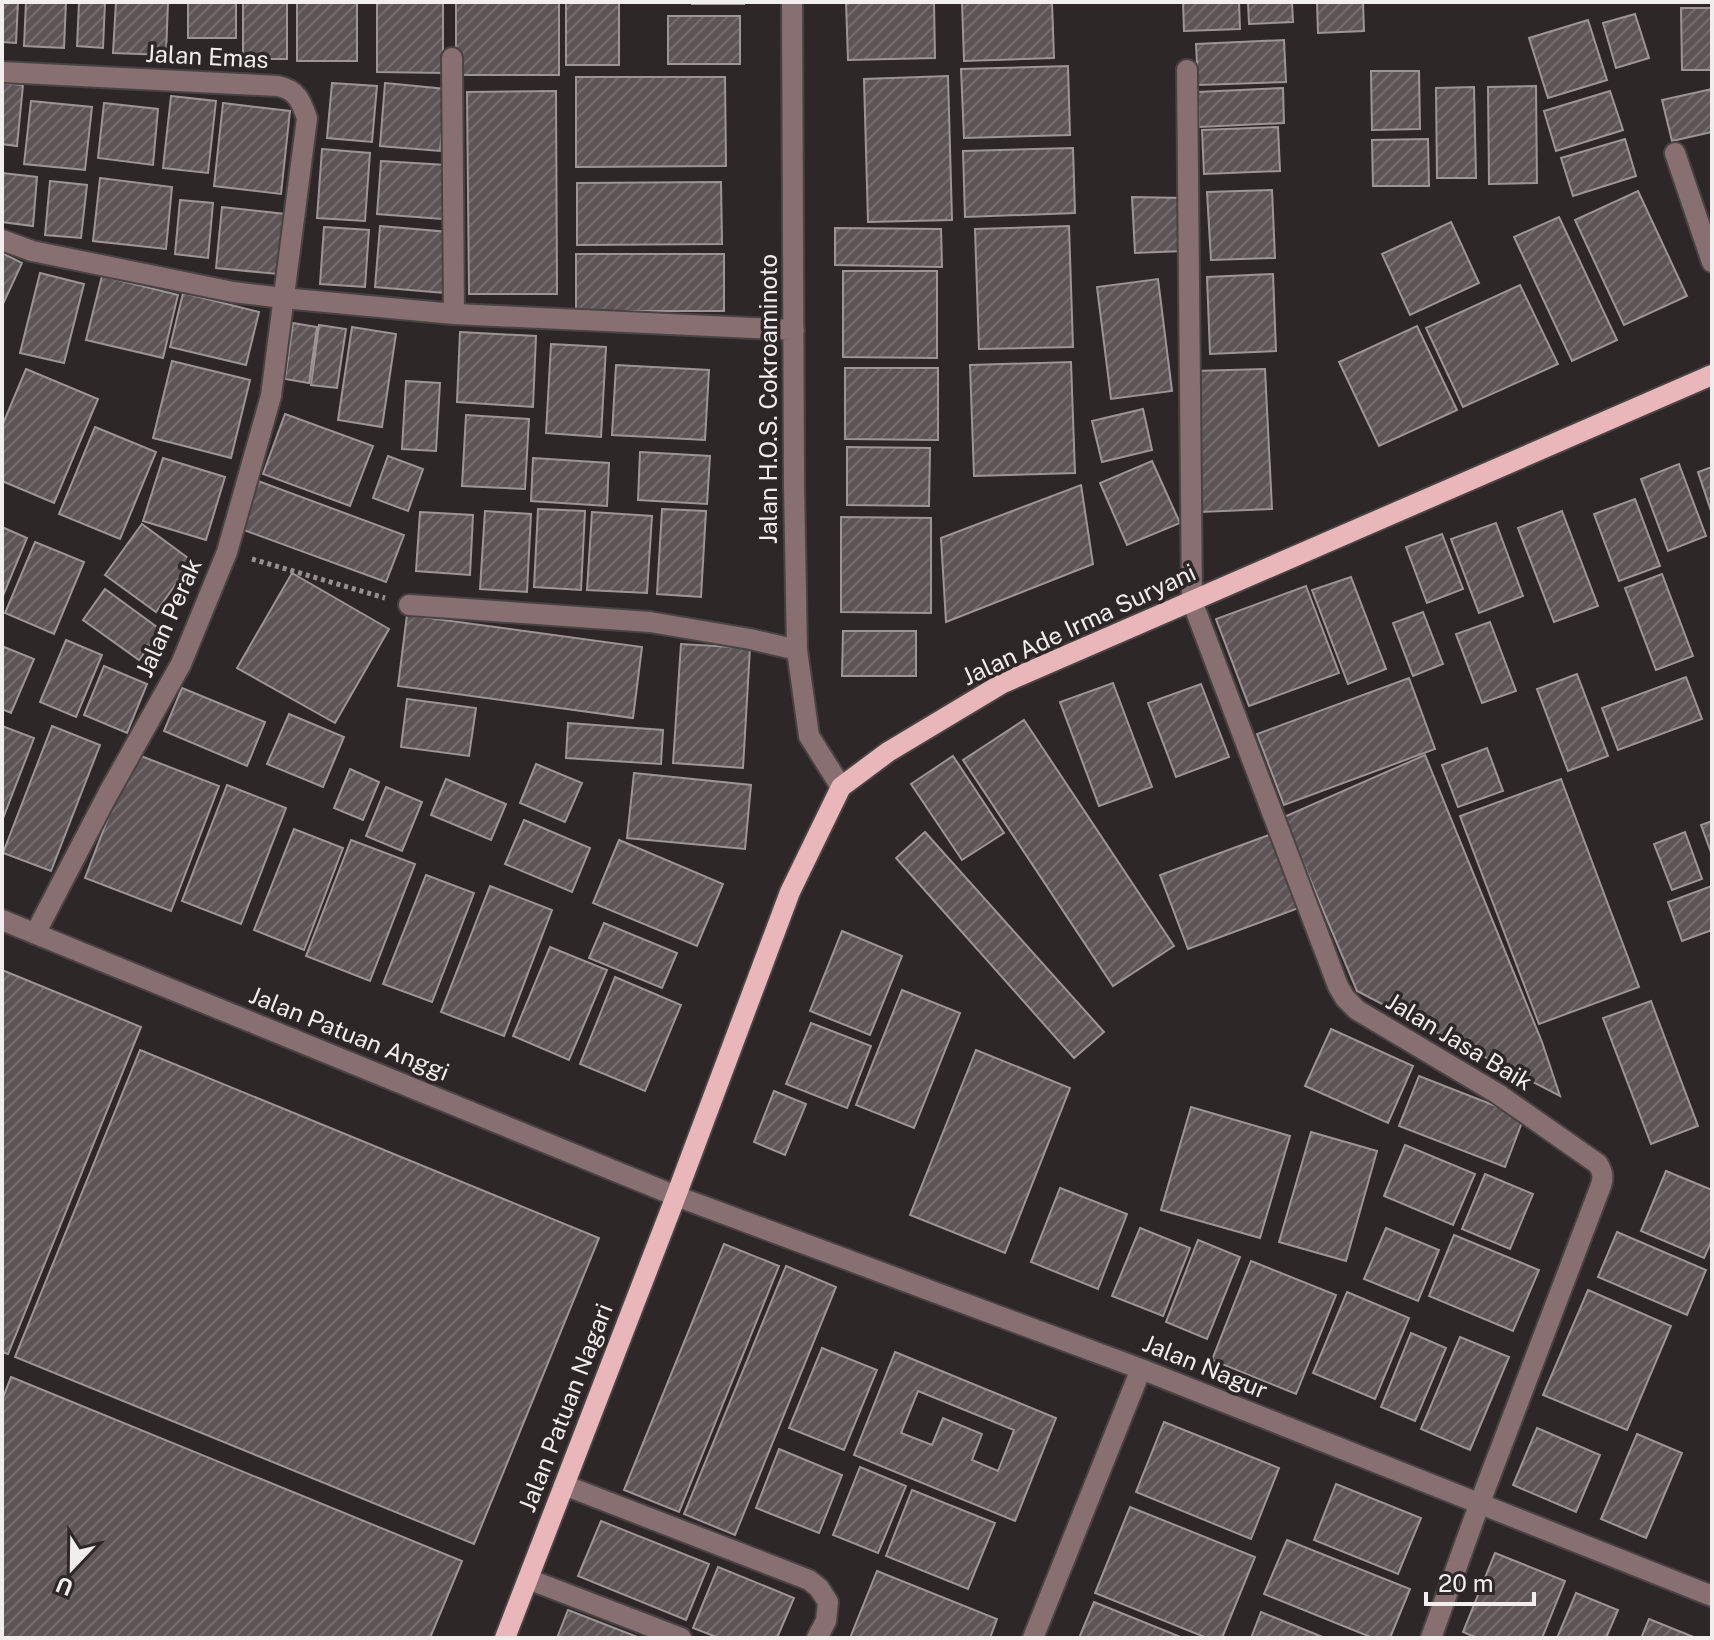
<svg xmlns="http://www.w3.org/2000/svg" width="1714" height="1640" font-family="'Public Sans',sans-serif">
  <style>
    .building { fill: url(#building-hatch); stroke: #9d9595; stroke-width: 2; fill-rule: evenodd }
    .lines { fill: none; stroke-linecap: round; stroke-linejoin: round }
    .minor-casing { stroke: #494343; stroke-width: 24 }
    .major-casing { stroke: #494343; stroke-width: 24 }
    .path { stroke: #979191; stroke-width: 5; stroke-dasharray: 4 4; stroke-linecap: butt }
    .minor { stroke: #886f71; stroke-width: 20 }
    .major { stroke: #e9b6b9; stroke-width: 20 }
    .labels { text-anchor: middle; stroke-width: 7; stroke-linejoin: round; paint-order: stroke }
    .street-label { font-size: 24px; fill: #f2eeee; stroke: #2e2727 }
  </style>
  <defs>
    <pattern id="building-hatch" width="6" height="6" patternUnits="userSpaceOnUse" patternTransform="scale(2)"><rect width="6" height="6" fill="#5c5455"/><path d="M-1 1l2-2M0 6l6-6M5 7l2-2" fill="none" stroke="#746d6e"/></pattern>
  </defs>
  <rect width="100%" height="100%" fill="#2e2727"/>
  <path class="building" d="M2 2H18L16 43 2 42Z
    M26 2H66L64 48 24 46Z
    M79 2H105L103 48 77 46Z
    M116 2H168L166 55 113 53Z
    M188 2H236V38H188Z
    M243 2H287V59H243Z
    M297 2H357V61H297Z
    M377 2H443V73L377 72Z
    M456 2H559V75H456Z
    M566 2H619V65H566Z
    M692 2H744V4H692Z
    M846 2H934L935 58 848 60Z
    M962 2H1052L1054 58 964 61Z
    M1183 2H1239L1240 29 1184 31Z
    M1248 2H1292L1293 22 1249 24Z
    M1317 2H1363L1364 31 1318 33Z
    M1681 8H1712V70H1682Z
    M1635 14 1649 58 1616 68 1603 23Z
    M668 16H740V64H668Z
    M1588 20 1607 80 1548 98 1529 38Z
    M1284 40 1286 82 1198 85 1196 44Z
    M1068 66 1070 135 964 138 961 69Z
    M1371 71H1419L1420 129 1372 130Z
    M948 76 952 220 868 222 864 79Z
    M576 77H725L726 166 576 167Z
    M2 83 23 85 17 146 2 144Z
    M332 83 377 86 372 142 327 138Z
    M385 83 446 89 440 151 380 146Z
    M1536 86 1537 183 1489 184 1488 87Z
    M1474 87 1476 178H1437L1436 88Z
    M1283 88 1284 123 1199 127 1198 92Z
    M1712 89V132L1672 141 1662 100Z
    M556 91 557 294H469L467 92Z
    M1610 91 1623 130 1556 151 1544 111Z
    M171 96 216 101 208 173 163 168Z
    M31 101 92 107 85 170 24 164Z
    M104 103 158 109 153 165 98 158Z
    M223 103 290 111 281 194 214 186Z
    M1278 127 1280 171 1204 174 1202 130Z
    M1428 139 1429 186H1373L1372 140Z
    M1625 139 1636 176 1573 196 1561 158Z
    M1073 148 1075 213 965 217 963 151Z
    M322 149 370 153 365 221 317 218Z
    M381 161 446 165 442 219 377 214Z
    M2 173 37 177 33 226 2 222Z
    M100 178 172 187 166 249 93 241Z
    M50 181 87 185 81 238 45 235Z
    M721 182 722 244 577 245V183Z
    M1272 190 1275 258 1211 260 1207 192Z
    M1638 191 1687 296 1624 325 1575 220Z
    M1132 197 1185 198 1184 251 1135 253Z
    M180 200 213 203 208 258 175 254Z
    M222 207 285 214 278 274 216 268Z
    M1559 217 1617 340 1572 361 1514 237Z
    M1451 222 1479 283 1410 315 1382 254Z
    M380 226 449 232 444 293 375 287Z
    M1069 226 1073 347 979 349 975 229Z
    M324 227 369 230 365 287 320 284Z
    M835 228 941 229 942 267 835 265Z
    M2 253 22 263 2 306Z
    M576 254H724V311H576Z
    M843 271H937V358L843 357Z
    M40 273 84 284 64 363 20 353Z
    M1273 274 1276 351 1210 354 1207 277Z
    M102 276 178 295 163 358 86 340Z
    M1158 279 1172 391 1111 399 1097 287Z
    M1520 285 1558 364 1463 407 1426 328Z
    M183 293 259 312 246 365 170 347Z
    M293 323 317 327 309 383 285 379Z
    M319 325 346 329 337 388 311 385Z
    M1417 326 1457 410 1379 446 1339 362Z
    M352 327 396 334 382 427 338 420Z
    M460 332 536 336 533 407 457 402Z
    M551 344 606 347 601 437 546 433Z
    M172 361 250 380 231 458 153 438Z
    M1071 362 1075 473 974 476 970 365Z
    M616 365 709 370 705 440 612 435Z
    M845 368H938V440L845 439Z
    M26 369 98 399 54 503 2 481V426Z
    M1265 369 1272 509 1200 512 1193 371Z
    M406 381 440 383 436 451 402 449Z
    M1143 409 1152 450 1102 462 1092 421Z
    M285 414 373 446 350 506 263 474Z
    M466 415 529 419 525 489 462 486Z
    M95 427 156 452 120 539 59 514Z
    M847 447 930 448 929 506 847 505Z
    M640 452 710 456 707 504 638 500Z
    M388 456 423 469 408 511 373 498Z
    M163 458 225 477 206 540 143 521Z
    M533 458 609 463 607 506 531 501Z
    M1152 461 1180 523 1127 545 1100 483Z
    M1679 464 1706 536 1668 551 1641 479Z
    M1712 467V514L1698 472Z
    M258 481 404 535 386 582 241 529Z
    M1081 485 1093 564 946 622 941 538Z
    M1635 499 1660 566 1619 581 1594 514Z
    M538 509 585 511 581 590 534 587Z
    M662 509 706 511 701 597 657 594Z
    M485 511 531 514 527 592 480 589Z
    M1562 511 1598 606 1554 622 1518 528Z
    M420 512 473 515 470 575 416 571Z
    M592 512 652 516 647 593 587 590Z
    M841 517 931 518V613L841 612Z
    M1496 523 1523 596 1479 613 1451 539Z
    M142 524 192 561 156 612 105 575Z
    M2 527 27 538 2 598Z
    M1442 534 1463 589 1427 603 1406 547Z
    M35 542 84 562 54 634 5 613Z
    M292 573 389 629 335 723 237 668Z
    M1662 574 1693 656 1656 670 1625 588Z
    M1351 577 1386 669 1348 684 1312 590Z
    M1306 586 1339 673 1249 706 1216 619Z
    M105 589 161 630 139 660 83 620Z
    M1423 612 1443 664 1413 676 1393 623Z
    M407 615 642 647 633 718 398 686Z
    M1490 622 1516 691 1482 703 1456 634Z
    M843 631H916V676H842Z
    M66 640 102 655 76 717 40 702Z
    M681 644 750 648 743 768 673 763Z
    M4 647 34 659 11 713 2 709V650Z
    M104 666 147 684 127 733 84 715Z
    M1577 674 1608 756 1568 771 1537 689Z
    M1686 677 1702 719 1618 750 1602 708Z
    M1409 678 1435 749 1284 805 1257 734Z
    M1113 683 1152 787 1099 806 1060 702Z
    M1201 684 1229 757 1176 777 1148 703Z
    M182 688 265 722 247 766 164 731Z
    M407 699 476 708 469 756 401 747Z
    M289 714 344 737 323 787 267 764Z
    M1024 720 1174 946 1113 986 963 760Z
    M568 723 663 730 661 764 566 758Z
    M2 726 34 738 2 821Z
    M52 726 100 745 51 871 3 853Z
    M1487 748 1503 791 1458 807 1442 765Z
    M133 753 219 786 171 911 85 878Z
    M1425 755 1542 1042 1560 1096 1357 991 1284 817Z
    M953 756 1004 833 962 860 911 784Z
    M536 764 582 783 565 822 520 803Z
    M350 769 379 782 363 820 334 808Z
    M634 773 751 785 745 849 627 838Z
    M446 779 506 804 491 840 431 815Z
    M1561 779 1639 987 1539 1024 1460 816Z
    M227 785 286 808 241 924 182 901Z
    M386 787 422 802 402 851 366 836Z
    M524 820 590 848 572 892 505 864Z
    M1712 821V855L1701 825Z
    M294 829 343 848 304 950 254 930Z
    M925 832 1104 1032 1074 1058 896 858Z
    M1277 832 1304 906 1188 949 1160 875Z
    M1685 832 1702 879 1672 890 1654 844Z
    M351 840 415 864 370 981 306 956Z
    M619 840 723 884 697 946 593 903Z
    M426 875 474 893 432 1002 383 984Z
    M490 886 552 910 504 1036 441 1012Z
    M1712 886V930L1682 941 1668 902Z
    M604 923 677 953 662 988 589 958Z
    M842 931 902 956 870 1035 810 1011Z
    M550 947 607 970 569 1060 513 1036Z
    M2 970 141 1027 8 1354 2 1352Z
    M615 977 681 1005 645 1091 580 1064Z
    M902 990 960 1013 914 1128 856 1105Z
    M1651 1001 1698 1126 1651 1144 1603 1018Z
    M811 1023 871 1046 847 1108 786 1084Z
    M1331 1029 1413 1066 1388 1123 1305 1086Z
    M140 1050 599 1238 474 1544 15 1357Z
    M976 1050 1070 1088 1005 1253 910 1215Z
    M1419 1076 1524 1117 1505 1167 1399 1126Z
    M774 1091 806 1104 785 1155 754 1142Z
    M1191 1107 1290 1136 1260 1238 1161 1210Z
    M1311 1132 1377 1151 1346 1261 1279 1242Z
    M1405 1145 1475 1174 1453 1225 1384 1196Z
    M1666 1171 1712 1190V1240L1704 1258 1641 1231Z
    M1485 1174 1533 1194 1510 1249 1462 1229Z
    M1060 1188 1127 1214 1098 1289 1031 1262Z
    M1140 1228 1190 1248 1163 1316 1112 1296Z
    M1386 1228 1439 1250 1418 1301 1364 1279Z
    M1617 1232 1706 1270 1687 1315 1598 1277Z
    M1454 1235 1539 1270 1513 1331 1429 1296Z
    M1198 1240 1240 1257 1207 1339 1166 1322Z
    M724 1244 779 1266 679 1512 624 1490Z
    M1251 1261 1336 1295 1296 1394 1212 1360Z
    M786 1266 836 1287 735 1535 684 1514Z
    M1588 1290 1671 1326 1627 1430 1543 1395Z
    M1347 1292 1409 1318 1375 1399 1313 1373Z
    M1411 1333 1446 1348 1415 1421 1381 1407Z
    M1460 1337 1509 1357 1470 1450 1421 1429Z
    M822 1348 877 1370 844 1450 789 1428Z
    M895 1352 1056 1418 1015 1521 854 1455ZM918 1391 1014 1430 998 1471 972 1460 982 1434 943 1418 932 1445 901 1433Z
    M11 1377 462 1561 430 1638H2V1400Z
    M1164 1422 1279 1468 1251 1539 1136 1492Z
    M1537 1428 1600 1455 1576 1512 1513 1485Z
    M1637 1434 1682 1453 1646 1538 1601 1519Z
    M779 1449 842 1475 819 1533 756 1508Z
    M860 1467 906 1486 878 1553 833 1535Z
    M1336 1484 1421 1518 1398 1574 1314 1540Z
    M912 1490 995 1523 968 1589 886 1556Z
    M1130 1507 1255 1557 1222 1638H1207L1095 1593Z
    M601 1521 709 1564 686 1620 578 1576Z
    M1287 1540 1410 1589 1390 1638H1373L1264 1594Z
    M1495 1553 1565 1581 1542 1638H1477L1463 1632Z
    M718 1567 794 1598 777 1638H719L693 1628Z
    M877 1571 997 1619 990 1638H850Z
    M1576 1593 1618 1610 1606 1638H1557Z
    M1094 1602 1183 1638H1079Z
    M568 1610 640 1638H557Z
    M1261 1612 1325 1638H1251Z
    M1649 1619 1696 1638H1641Z"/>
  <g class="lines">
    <g class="minor-casing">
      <path id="minor" d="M792 2 794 485 797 650 809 736 841 787
        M452 58 454 314
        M1187 70 1192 601 1338 986 1345 998 1357 1010 1498 1094 1598 1164C1603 1173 1604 1178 1600 1188L1479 1505 1431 1638
        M2 72 278 86C297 90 301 101 307 118L271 396 227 552 181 664 108 794 35 934
        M1675 153 1712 262
        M2 240 32 251 233 292 283 298 454 314 794 330
        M409 605 650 622 750 639 797 650
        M2 920 676 1196 1141 1369 1712 1596
        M564 1485 809 1580 819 1588 828 1602 826 1621 817 1638
        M528 1579 681 1638
        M1033 1638 1141 1369"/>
    </g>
    <g class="major-casing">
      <path id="major" d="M505 1638 676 1196 790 892 841 787 888 752 1003 683 1712 375"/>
    </g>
    <path class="path" d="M252 559 385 598"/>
    <use href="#minor" class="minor"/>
    <use href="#major" class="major"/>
  </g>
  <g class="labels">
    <g class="street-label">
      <text transform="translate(207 57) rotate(3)" y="8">Jalan Emas</text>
      <text transform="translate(769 399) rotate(-90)" y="8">Jalan H.O.S. Cokroaminoto</text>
      <text transform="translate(169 618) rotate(-66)" y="8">Jalan Perak</text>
      <text transform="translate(1079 625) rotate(-25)" y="8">Jalan Ade Irma Suryani</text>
      <text transform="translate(349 1034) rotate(22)" y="8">Jalan Patuan Anggi</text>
      <text transform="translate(1459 1042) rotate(31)" y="8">Jalan Jasa Baik</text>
      <text transform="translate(1205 1367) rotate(22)" y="8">Jalan Nagur</text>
      <text transform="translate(566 1408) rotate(-69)" y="8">Jalan Patuan Nagari</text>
    </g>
  </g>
  <rect width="1714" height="1640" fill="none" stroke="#f2eeee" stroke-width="8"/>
  <g transform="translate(72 1568) rotate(202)" stroke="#2e2727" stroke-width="6" paint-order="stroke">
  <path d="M0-6L14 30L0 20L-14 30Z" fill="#f2eeee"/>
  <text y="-12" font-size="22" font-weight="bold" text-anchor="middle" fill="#f2eeee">U</text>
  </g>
  <path d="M1426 1592v12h108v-12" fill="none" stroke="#f2eeee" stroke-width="4"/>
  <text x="1438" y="1592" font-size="24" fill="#f2eeee" stroke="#2e2727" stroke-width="6" paint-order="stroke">20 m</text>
</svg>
